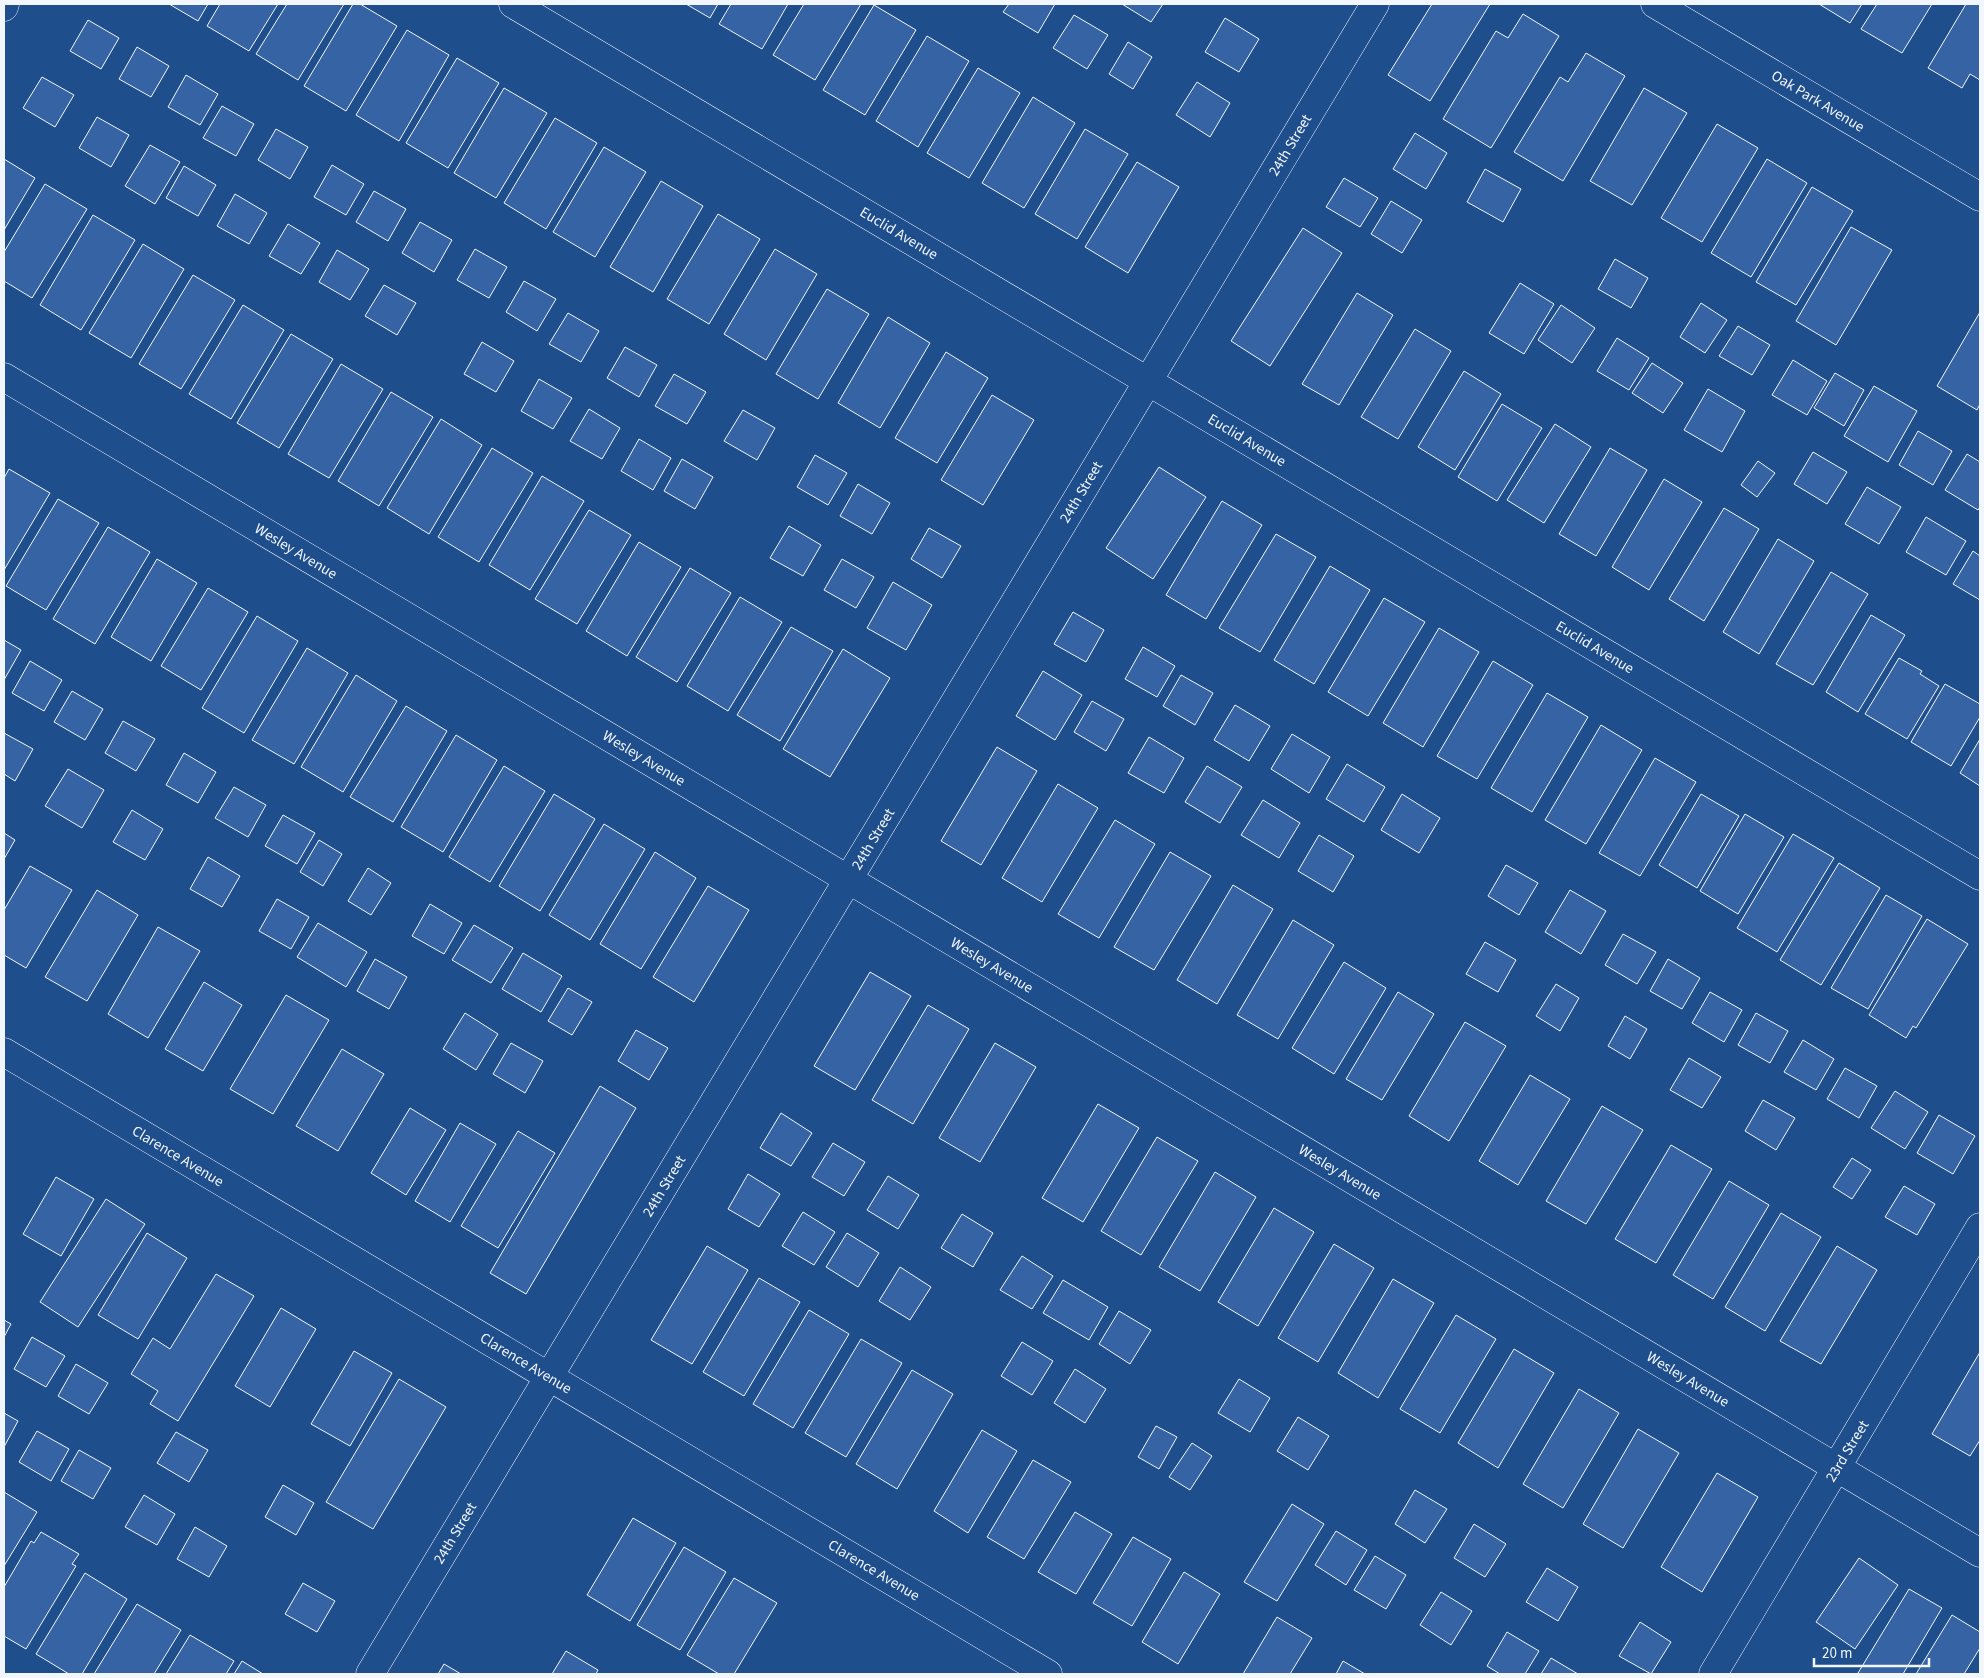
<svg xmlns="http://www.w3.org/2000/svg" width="1984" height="1678" font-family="'Source Sans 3',sans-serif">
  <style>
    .building { fill: #3563a3; stroke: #f2f6ff }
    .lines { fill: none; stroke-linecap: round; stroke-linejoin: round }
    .street-casing { stroke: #f2f6ff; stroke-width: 29 }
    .secondary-casing { stroke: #f2f6ff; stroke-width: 29 }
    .street { stroke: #1f4e8c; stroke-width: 28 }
    .secondary { stroke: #1f4e8c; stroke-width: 28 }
    .labels { text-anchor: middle; stroke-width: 4; stroke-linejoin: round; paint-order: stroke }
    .street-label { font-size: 15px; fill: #f2f6ff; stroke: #1f4e8c }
  </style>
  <rect width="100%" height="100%" fill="#1f4e8c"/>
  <path class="building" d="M169 4H208L198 21Z
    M220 4H278L249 51 207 26Z
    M287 4H344L298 80 256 54Z
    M353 4H360L397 26 346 111 304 86Z
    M686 4H718L710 18Z
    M731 4H788L762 49 719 24Z
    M804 4H861L815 80 773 55Z
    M1009 4H1055L1038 33 1003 12Z
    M1122 4H1163L1151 22Z
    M1432 4H1490L1430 101 1388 75Z
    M1819 4H1862L1850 23Z
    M1877 4H1932L1902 53 1861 29Z
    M1966 4H1980V80L1970 74 1962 88 1928 68Z
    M874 5 916 30 865 115 823 90Z
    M1523 14 1559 36 1491 148 1443 119 1496 31 1508 38Z
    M1074 15 1108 35 1087 69 1053 48Z
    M1225 18 1259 39 1239 72 1205 52Z
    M88 20 119 38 101 69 70 51Z
    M407 30 449 55 399 141 356 115Z
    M927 36 969 61 918 147 876 121Z
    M1128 42 1152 57 1133 89 1109 74Z
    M137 47 169 66 151 97 119 79Z
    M1586 53 1625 76 1563 181 1514 152 1560 77 1568 82Z
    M457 58 499 83 448 168 406 143Z
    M978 68 1020 93 969 178 927 153Z
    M186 75 218 94 200 125 168 107Z
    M42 77 74 95 55 127 23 108Z
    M1197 82 1230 103 1210 137 1176 115Z
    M504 88 547 113 496 198 454 173Z
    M1644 88 1687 113 1632 205 1590 181Z
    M1033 97 1075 123 1024 208 982 183Z
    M222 106 254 124 236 156 203 138Z
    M97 117 129 135 111 167 79 148Z
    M555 118 597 143 546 229 504 203Z
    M1717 124 1758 148 1702 242 1661 218Z
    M276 129 308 147 290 179 258 160Z
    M1085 129 1128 154 1077 239 1035 214Z
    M1415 133 1447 153 1426 189 1393 169Z
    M150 145 180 162 155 204 125 186Z
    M604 147 646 172 595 257 553 232Z
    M4 159 35 178 4 230Z
    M1767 159 1807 183 1751 277 1711 253Z
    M1137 162 1179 187 1128 273 1085 247Z
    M332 165 364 184 346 215 314 197Z
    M184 166 216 185 198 216 166 198Z
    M1485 169 1521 189 1503 222 1467 202Z
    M1344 178 1378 198 1360 227 1326 207Z
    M661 181 703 206 653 292 610 267Z
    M45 184 87 209 32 298 4 281V252Z
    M1812 187 1853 211 1796 305 1756 282Z
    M374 191 406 209 388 241 356 222Z
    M235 194 267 213 249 244 217 226Z
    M1391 201 1422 220 1402 253 1371 234Z
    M718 214 760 239 709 324 667 299Z
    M93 215 135 240 81 330 40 305Z
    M420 222 452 240 434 272 402 253Z
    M288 224 320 243 301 274 269 256Z
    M1851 227 1892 250 1836 345 1796 321Z
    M1303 228 1342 253 1270 366 1231 341Z
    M143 244 184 269 131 358 89 333Z
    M475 249 507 267 489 298 457 280Z
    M775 249 817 274 766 360 724 334Z
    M337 250 369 269 350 300 319 282Z
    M1615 259 1648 278 1631 308 1598 289Z
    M193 275 235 300 181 389 139 364Z
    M524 281 556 299 537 331 506 312Z
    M1520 283 1554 304 1524 354 1489 333Z
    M384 285 416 303 397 335 365 316Z
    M827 289 869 314 818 399 776 374Z
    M1357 293 1393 315 1339 405 1302 384Z
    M1701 303 1727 320 1705 353 1680 337Z
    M243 305 284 330 231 419 189 394Z
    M1561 305 1595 328 1572 363 1538 340Z
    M1980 312V404L1977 410 1937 386Z
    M568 313 599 331 581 362 549 344Z
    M888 317 930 343 880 428 838 403Z
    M1738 326 1770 345 1752 375 1719 356Z
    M1415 329 1451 351 1398 439 1361 417Z
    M291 334 333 359 279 448 237 423Z
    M1617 338 1649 358 1629 390 1597 371Z
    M482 342 514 361 496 392 464 374Z
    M625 347 657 365 639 397 607 378Z
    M946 352 988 378 937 463 895 438Z
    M1793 360 1827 381 1807 415 1772 395Z
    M1652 363 1683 383 1663 413 1632 393Z
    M341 364 383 389 329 478 288 454Z
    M1464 371 1501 394 1455 470 1418 447Z
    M1835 373 1864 390 1844 426 1814 408Z
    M674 374 706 392 687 424 655 406Z
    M539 379 572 398 553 429 521 411Z
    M1874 386 1917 411 1888 462 1844 436Z
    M1708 389 1745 411 1722 452 1684 430Z
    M391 392 433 417 379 506 338 481Z
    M992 395 1034 420 983 505 941 480Z
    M1502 404 1542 428 1497 501 1458 477Z
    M589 409 620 428 602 459 570 441Z
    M743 410 775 428 757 460 724 441Z
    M441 419 482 445 429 534 387 508Z
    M1555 424 1591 447 1544 523 1507 500Z
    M1918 431 1952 451 1933 485 1899 465Z
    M639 439 671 458 653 490 621 471Z
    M492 448 533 473 479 562 438 537Z
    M1610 448 1647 470 1596 556 1559 534Z
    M1813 452 1847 472 1827 504 1794 484Z
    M1967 454 1980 462V507L1978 510 1945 490Z
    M815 455 847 473 828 505 797 487Z
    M682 459 713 477 695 509 664 491Z
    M1758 461 1775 473 1757 497 1741 485Z
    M1159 467 1206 497 1153 579 1106 548Z
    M9 469 50 493 4 570V478Z
    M542 476 584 501 530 590 489 565Z
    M1664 479 1702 502 1649 590 1612 567Z
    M858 484 890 503 872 534 840 516Z
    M1867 487 1901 507 1879 544 1845 524Z
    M58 499 99 523 46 610 6 586Z
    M1222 501 1262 525 1206 619 1166 595Z
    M1724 508 1759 529 1704 621 1669 599Z
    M589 510 631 535 577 624 535 599Z
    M1926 517 1966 541 1946 575 1906 552Z
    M789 526 821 545 803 576 770 558Z
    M108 527 150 552 95 644 53 619Z
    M929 528 961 546 942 578 911 559Z
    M1276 534 1316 557 1260 652 1219 628Z
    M1778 539 1814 561 1759 654 1723 632Z
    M639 542 681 567 627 656 586 631Z
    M1973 551 1980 556V600L1953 584Z
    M157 559 197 583 151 661 111 637Z
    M842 559 874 577 856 608 824 590Z
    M1330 566 1370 590 1314 684 1274 660Z
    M690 568 731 593 677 682 636 657Z
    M1831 572 1868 594 1813 685 1776 664Z
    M893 582 932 605 906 650 867 628Z
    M208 588 248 612 201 690 161 666Z
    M740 597 782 622 728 711 687 686Z
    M1384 598 1425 622 1368 716 1328 692Z
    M1073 612 1104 630 1086 662 1054 644Z
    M1871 615 1905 635 1858 712 1826 692Z
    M257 616 298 641 244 733 202 708Z
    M791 627 833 651 780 741 737 715Z
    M1439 628 1479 652 1423 747 1383 723Z
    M4 640 21 650 4 680Z
    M1143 647 1175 666 1157 697 1125 679Z
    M307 648 348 673 294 764 252 740Z
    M843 649 890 678 830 777 783 749Z
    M1899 658 1922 671 1920 674 1939 686 1907 739 1865 714Z
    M30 661 62 680 44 711 12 693Z
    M1493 661 1533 685 1477 779 1437 756Z
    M1043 671 1082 695 1055 740 1016 716Z
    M356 675 397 701 343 792 301 767Z
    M1181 675 1213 693 1195 725 1163 706Z
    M1945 684 1980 704V717L1951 766 1911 742Z
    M72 691 103 709 85 740 54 722Z
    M1547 693 1588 717 1532 812 1491 788Z
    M1092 701 1124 719 1106 751 1074 732Z
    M1235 705 1270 726 1249 761 1214 740Z
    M406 706 447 731 393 822 350 797Z
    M123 721 155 739 136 771 105 753Z
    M1601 725 1642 750 1586 844 1545 820Z
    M4 733 33 749 15 781 4 774Z
    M1292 734 1330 757 1309 793 1271 769Z
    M456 735 497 760 443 852 401 827Z
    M1149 737 1184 758 1164 793 1128 773Z
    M1980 739V786L1960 773Z
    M997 747 1037 771 981 865 941 841Z
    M184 753 216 772 198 803 166 785Z
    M1655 758 1696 782 1640 876 1599 853Z
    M1347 764 1385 787 1364 822 1326 799Z
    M504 766 545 791 490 882 449 857Z
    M1207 766 1242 787 1220 823 1185 802Z
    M68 769 104 790 82 828 45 806Z
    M1058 784 1098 808 1042 902 1002 878Z
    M234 787 266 805 248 837 215 818Z
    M554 794 595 819 540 911 499 886Z
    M1402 794 1440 818 1419 853 1381 830Z
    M1701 794 1739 816 1697 888 1659 865Z
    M1263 800 1300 823 1279 858 1241 835Z
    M132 810 163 829 145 860 113 842Z
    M1745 814 1784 837 1738 914 1700 891Z
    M283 815 315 833 297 864 265 846Z
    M1115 820 1155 844 1099 938 1058 914Z
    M604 824 645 849 590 940 549 915Z
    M4 833 15 840 4 859Z
    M1793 834 1834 858 1777 952 1737 928Z
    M1319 835 1354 856 1333 892 1298 871Z
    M319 840 342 854 323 886 300 872Z
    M655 852 696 878 641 969 600 944Z
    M1170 852 1211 876 1154 970 1114 947Z
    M208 857 240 876 222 907 190 889Z
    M1839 863 1880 888 1821 985 1780 960Z
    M1506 865 1538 883 1519 915 1488 896Z
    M30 866 72 890 26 968 4 955V910Z
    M368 868 391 883 371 915 348 901Z
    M1233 885 1273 909 1217 1004 1177 980Z
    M708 886 749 910 694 1002 653 977Z
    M97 890 138 915 87 1001 45 977Z
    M1570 890 1606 911 1581 954 1545 932Z
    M1886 895 1922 916 1868 1009 1831 988Z
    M277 899 309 917 291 949 259 931Z
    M430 904 462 923 444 954 412 936Z
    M1927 919 1968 944 1916 1028 1913 1026 1906 1038 1869 1015Z
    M1293 920 1334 945 1278 1039 1237 1015Z
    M318 923 367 952 346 987 297 957Z
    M474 925 513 948 491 983 452 960Z
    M158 927 200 951 148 1038 108 1014Z
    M1623 934 1656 952 1637 984 1605 965Z
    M1485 942 1516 960 1498 992 1466 974Z
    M523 953 562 976 541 1012 502 989Z
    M375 959 407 977 389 1009 357 991Z
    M1668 959 1700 978 1682 1009 1650 991Z
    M1344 962 1386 988 1334 1074 1292 1048Z
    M870 972 911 996 855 1090 814 1066Z
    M204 982 242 1005 203 1071 165 1049Z
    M1556 984 1579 998 1560 1031 1536 1016Z
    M568 988 592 1002 572 1035 548 1021Z
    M1398 992 1434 1014 1382 1100 1346 1079Z
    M1710 992 1742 1010 1724 1042 1692 1023Z
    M286 995 329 1020 273 1114 230 1089Z
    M928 1005 969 1029 913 1124 872 1100Z
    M465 1013 498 1034 476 1070 443 1049Z
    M1756 1013 1788 1031 1770 1063 1738 1045Z
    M1625 1016 1647 1029 1630 1059 1608 1046Z
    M1465 1022 1506 1046 1449 1141 1409 1116Z
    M636 1030 668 1048 649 1080 618 1061Z
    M1803 1040 1834 1059 1816 1090 1784 1072Z
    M511 1043 543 1061 525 1093 493 1074Z
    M995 1043 1036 1067 980 1162 939 1138Z
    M342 1049 384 1074 338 1151 296 1126Z
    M1689 1058 1721 1077 1702 1108 1670 1090Z
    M1845 1068 1877 1086 1859 1118 1827 1099Z
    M1530 1075 1570 1099 1518 1185 1479 1161Z
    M600 1086 636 1108 526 1294 490 1273Z
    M1895 1091 1928 1112 1905 1149 1871 1128Z
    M1763 1100 1795 1118 1776 1150 1745 1131Z
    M1098 1104 1139 1128 1083 1222 1042 1198Z
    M1602 1106 1643 1130 1586 1224 1546 1201Z
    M410 1108 446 1130 406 1195 371 1173Z
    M781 1113 812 1133 791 1166 760 1148Z
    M1939 1115 1975 1136 1953 1174 1917 1153Z
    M460 1123 496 1144 450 1222 415 1201Z
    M518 1131 555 1153 498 1248 461 1226Z
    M1157 1137 1198 1161 1141 1255 1101 1231Z
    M833 1143 865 1162 844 1196 812 1177Z
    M1671 1145 1712 1169 1656 1263 1615 1239Z
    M1852 1158 1871 1170 1852 1199 1833 1187Z
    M1215 1172 1256 1197 1200 1291 1159 1267Z
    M748 1174 780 1194 759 1227 728 1209Z
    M888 1176 919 1195 898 1229 867 1210Z
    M56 1177 94 1199 61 1256 23 1234Z
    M1729 1181 1769 1205 1713 1299 1673 1275Z
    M1904 1186 1935 1204 1917 1235 1885 1217Z
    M106 1199 145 1224 78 1327 40 1302Z
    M1274 1208 1314 1232 1258 1326 1218 1302Z
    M803 1212 835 1232 814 1265 782 1246Z
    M1781 1213 1821 1237 1765 1331 1725 1307Z
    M962 1214 993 1233 973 1267 941 1248Z
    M147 1233 187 1258 138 1339 98 1315Z
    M847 1233 879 1253 858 1287 826 1267Z
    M1334 1244 1374 1268 1318 1362 1278 1338Z
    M707 1246 748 1270 692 1364 651 1340Z
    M1837 1246 1877 1270 1821 1364 1780 1341Z
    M1022 1256 1053 1276 1032 1309 1000 1290Z
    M900 1267 931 1287 910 1320 879 1301Z
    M216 1274 254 1296 178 1421 150 1404 158 1391 131 1374 153 1338 170 1349Z
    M759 1278 800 1302 744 1396 703 1372Z
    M1393 1279 1434 1303 1378 1398 1338 1373Z
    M1063 1280 1108 1307 1089 1340 1043 1313Z
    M281 1308 316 1329 270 1407 235 1386Z
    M809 1310 849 1334 793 1428 753 1404Z
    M1119 1311 1151 1330 1130 1364 1099 1344Z
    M1456 1315 1496 1339 1440 1433 1400 1409Z
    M4 1320 11 1324 4 1337Z
    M32 1337 65 1356 46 1387 14 1369Z
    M861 1339 902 1363 846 1457 805 1433Z
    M1022 1342 1053 1361 1032 1395 1001 1376Z
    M1514 1349 1554 1373 1498 1468 1458 1443Z
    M354 1351 392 1373 350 1446 311 1424Z
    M1980 1352V1440L1970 1456 1932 1434Z
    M76 1364 108 1383 89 1414 58 1396Z
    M1075 1369 1106 1389 1085 1423 1054 1403Z
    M912 1370 953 1394 897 1489 856 1464Z
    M399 1379 446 1407 373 1529 326 1502Z
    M1239 1379 1270 1398 1250 1432 1218 1413Z
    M1579 1389 1619 1413 1563 1508 1523 1484Z
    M4 1413 18 1421 4 1447Z
    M1298 1417 1329 1436 1308 1470 1277 1451Z
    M1156 1426 1177 1437 1159 1469 1138 1457Z
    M1638 1429 1679 1453 1623 1548 1583 1524Z
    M982 1430 1017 1451 968 1533 934 1511Z
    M37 1431 69 1449 51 1481 19 1462Z
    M176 1432 208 1450 189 1482 157 1463Z
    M1192 1443 1212 1456 1190 1490 1169 1477Z
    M79 1450 111 1468 93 1499 61 1481Z
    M1033 1460 1071 1482 1024 1559 987 1537Z
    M1717 1473 1758 1497 1702 1592 1661 1567Z
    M283 1485 314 1503 296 1535 265 1517Z
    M1415 1490 1447 1509 1425 1543 1395 1524Z
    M4 1492 37 1512 4 1566Z
    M144 1495 175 1514 157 1545 125 1527Z
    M1292 1504 1324 1524 1277 1601 1244 1582Z
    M1075 1512 1112 1534 1076 1594 1038 1572Z
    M633 1518 676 1543 630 1621 587 1595Z
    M1474 1524 1506 1544 1485 1577 1454 1558Z
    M195 1527 227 1546 209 1577 177 1559Z
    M1336 1531 1367 1550 1346 1585 1315 1565Z
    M41 1532 79 1554 72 1564 76 1566 26 1649 4 1636V1587L31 1541 34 1543Z
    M1133 1537 1171 1559 1132 1626 1093 1603Z
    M684 1547 726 1572 680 1650 637 1625Z
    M1375 1556 1406 1575 1386 1609 1354 1590Z
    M1859 1558 1898 1585 1855 1649 1816 1622Z
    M1547 1568 1578 1587 1558 1621 1526 1602Z
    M1184 1572 1220 1594 1178 1664 1142 1642Z
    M85 1573 127 1599 82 1674H69L36 1654Z
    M734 1578 777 1603 734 1674H719L687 1655Z
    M303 1583 335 1601 317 1632 285 1614Z
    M1909 1589 1942 1608 1903 1674H1861L1858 1673Z
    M1441 1592 1472 1611 1451 1645 1420 1625Z
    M137 1604 181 1630 154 1674H94Z
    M1952 1615 1980 1632V1648L1964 1674H1916Z
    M1277 1617 1312 1638 1290 1674H1243Z
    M1640 1622 1671 1642 1651 1674 1619 1656Z
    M1507 1632 1539 1651 1525 1674H1500L1487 1666Z
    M190 1635 234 1661 226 1674H166Z
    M566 1651 598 1670 596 1674H552Z
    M1551 1658 1578 1674H1541Z
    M242 1661 263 1674H234Z
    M1343 1661 1365 1674H1336Z
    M444 1664 461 1674H438Z"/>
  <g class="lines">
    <g class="street-casing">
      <path id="street" d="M513 4 1980 876
        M4 7 5 4
        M4 377 1980 1553
        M4 1052 1048 1674
        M370 1674 1375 4
        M1713 1674 1980 1227"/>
    </g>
    <g class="secondary-casing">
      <path id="secondary" d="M1655 4 1980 197"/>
    </g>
    <use href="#street" class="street"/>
    <use href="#secondary" class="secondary"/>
  </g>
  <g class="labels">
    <g class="street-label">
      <text transform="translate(1818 101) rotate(31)" y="5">Oak Park Avenue</text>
      <text transform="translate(1290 145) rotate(-59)" y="5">24th Street</text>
      <text transform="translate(899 233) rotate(31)" y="5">Euclid Avenue</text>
      <text transform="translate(1247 440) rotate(31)" y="5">Euclid Avenue</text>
      <text transform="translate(1081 492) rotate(-59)" y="5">24th Street</text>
      <text transform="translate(296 551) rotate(31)" y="5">Wesley Avenue</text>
      <text transform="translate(1595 647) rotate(31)" y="5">Euclid Avenue</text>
      <text transform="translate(644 758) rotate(31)" y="5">Wesley Avenue</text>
      <text transform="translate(873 839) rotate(-59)" y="5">24th Street</text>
      <text transform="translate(992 965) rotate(31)" y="5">Wesley Avenue</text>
      <text transform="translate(178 1156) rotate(31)" y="5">Clarence Avenue</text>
      <text transform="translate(1340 1172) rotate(31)" y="5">Wesley Avenue</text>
      <text transform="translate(664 1186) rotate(-59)" y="5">24th Street</text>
      <text transform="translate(526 1363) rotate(31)" y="5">Clarence Avenue</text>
      <text transform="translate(1688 1379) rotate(31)" y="5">Wesley Avenue</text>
      <text transform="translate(1847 1451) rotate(-59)" y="5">23rd Street</text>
      <text transform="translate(455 1533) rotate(-59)" y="5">24th Street</text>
      <text transform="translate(874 1570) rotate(31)" y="5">Clarence Avenue</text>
    </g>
  </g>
  <rect width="1984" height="1678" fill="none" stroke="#f2f6ff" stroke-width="10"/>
  <path d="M1814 1658v8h115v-8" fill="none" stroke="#f2f6ff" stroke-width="2.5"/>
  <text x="1822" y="1658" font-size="15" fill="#f2f6ff" stroke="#1f4e8c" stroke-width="4" paint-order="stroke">20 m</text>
</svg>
